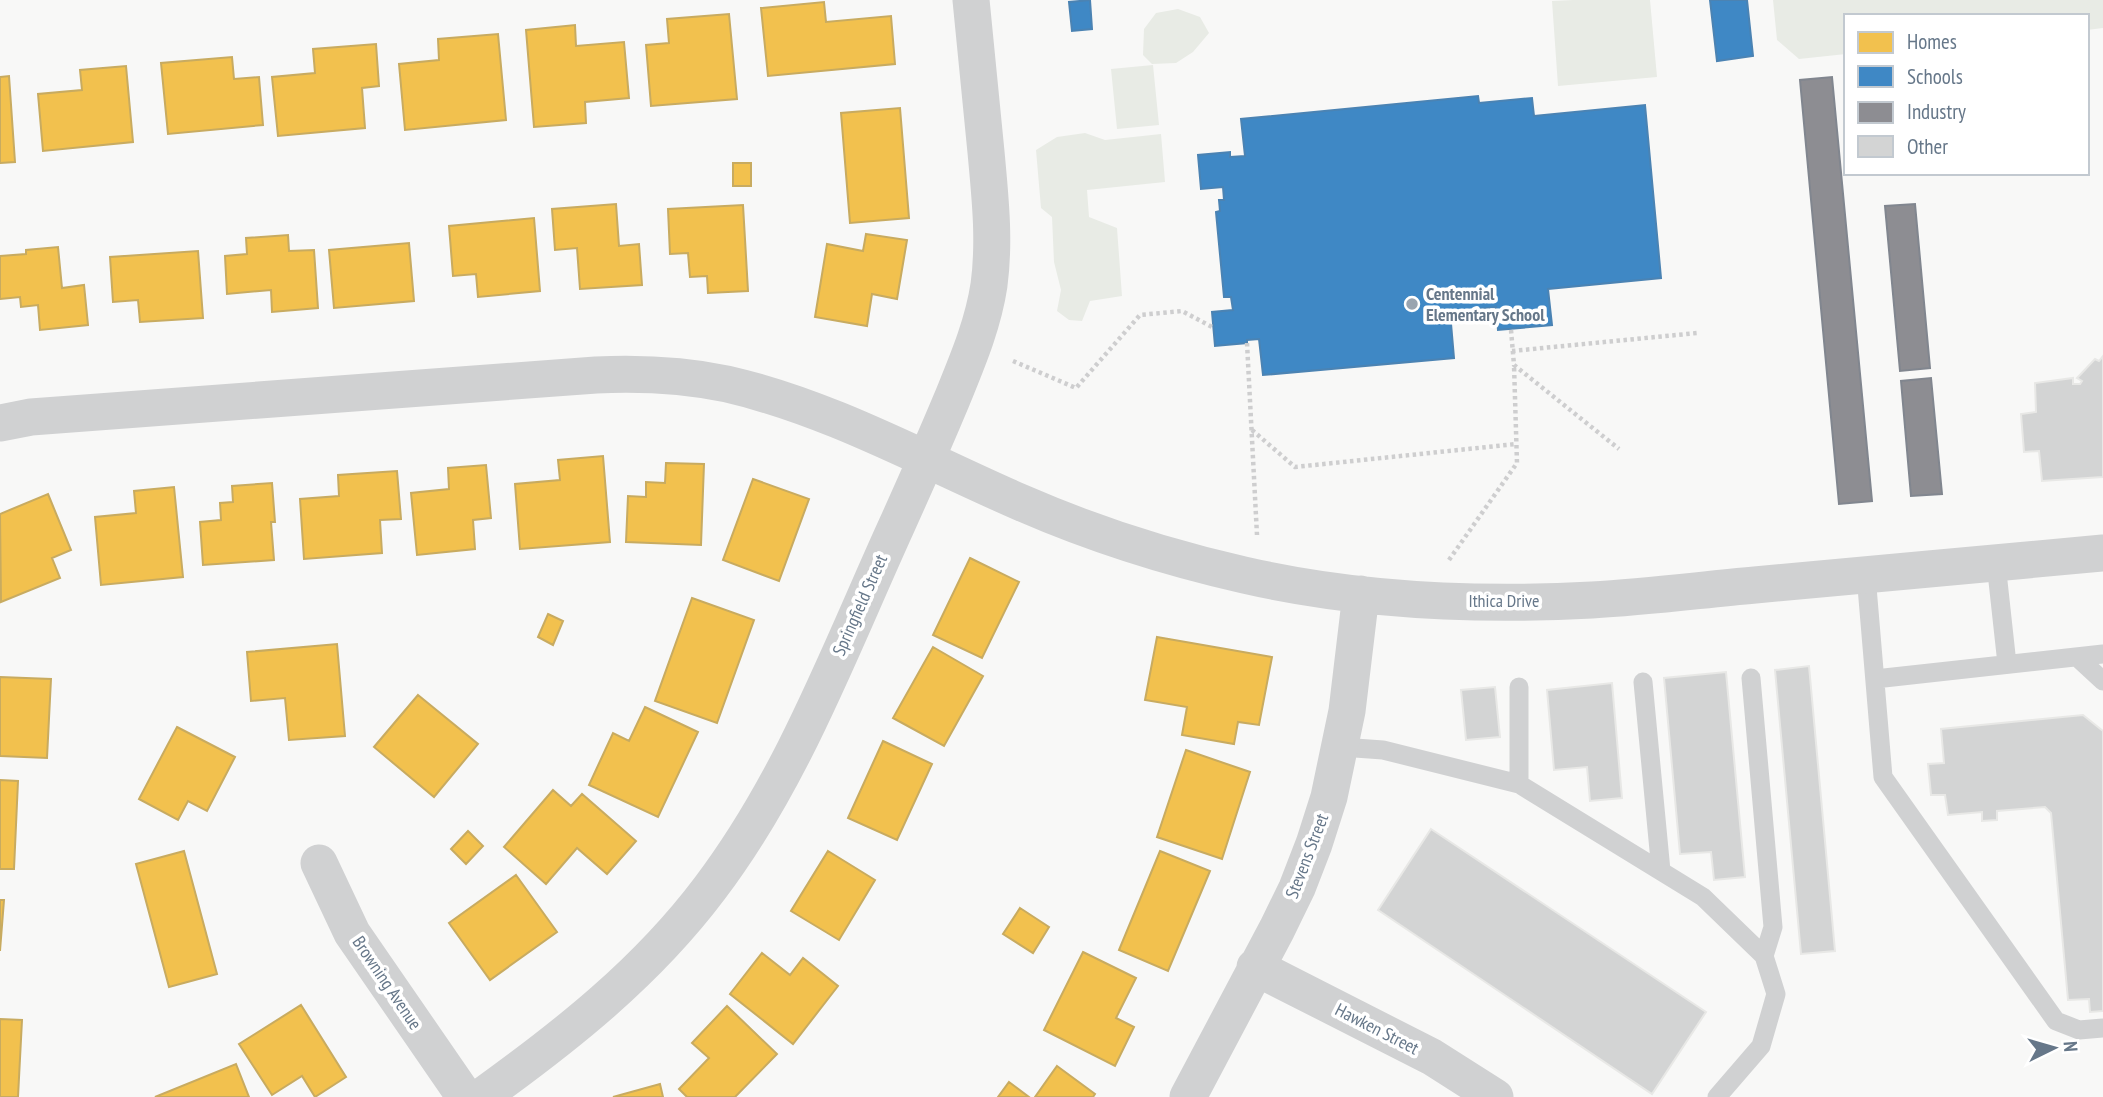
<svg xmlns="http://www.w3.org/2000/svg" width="2103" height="1097" font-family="'PT Sans Narrow',sans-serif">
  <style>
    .green { fill: #e8ebe5 }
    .homes { fill: #f2c14e; stroke: #c8ab60; stroke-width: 2 }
    .schools { fill: #3f88c5; stroke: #4b83b3; stroke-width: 2 }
    .industry { fill: #8d8d92; stroke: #81868f; stroke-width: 2 }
    .building { fill: #d3d4d4; stroke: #e8e8e6; stroke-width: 2 }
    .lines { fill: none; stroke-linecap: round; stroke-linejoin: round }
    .path { stroke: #cececf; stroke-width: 4.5; stroke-dasharray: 3.5 3.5; stroke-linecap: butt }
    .lane { stroke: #d0d1d2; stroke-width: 19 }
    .street { stroke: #d0d1d2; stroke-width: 37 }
    .poi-dot { fill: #99a4b0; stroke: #fff; stroke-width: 2.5 }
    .labels { text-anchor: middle; stroke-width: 7; stroke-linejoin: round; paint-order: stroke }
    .poi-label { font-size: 18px; font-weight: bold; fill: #667789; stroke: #fff; text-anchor: start }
    .street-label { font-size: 18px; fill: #667789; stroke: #fff }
  </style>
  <rect width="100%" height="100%" fill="#f8f8f7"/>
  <path class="green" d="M1573 0H1650L1657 77 1558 86 1552 1Z
    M1773 0H2103V28L2087 30V16H1846V54L1799 59 1777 40Z
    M1178 9 1200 17 1209 33 1193 52 1176 63 1152 64 1143 55 1144 29 1156 13Z
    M1153 65 1159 125 1117 129 1111 69Z
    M1085 133 1105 140 1161 134 1165 182 1087 190 1089 217 1117 228 1122 296 1090 301 1082 321 1069 320 1057 311 1061 290 1054 262 1052 217 1041 208 1036 150 1057 137Z"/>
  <path class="homes" d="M824 2 826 22 891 16 895 64 768 76 761 8Z
    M729 14 737 99 651 106 646 45 669 43 667 19Z
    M575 25 576 46 624 42 629 98 585 102 586 123 534 127 526 30Z
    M498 34 506 120 405 130 399 64 439 60 438 39Z
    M376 44 379 86 362 88 365 128 278 136 272 77 315 73 313 49Z
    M232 57 234 79 259 77 263 125 168 134 161 63Z
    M126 66 133 142 43 151 38 94 82 90 80 70Z
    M9 76 15 162 0 163V77Z
    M900 108 909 218 850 223 841 113Z
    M733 163H751V186H733Z
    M616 204 619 246 639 244 642 285 580 289 577 248 555 250 552 209Z
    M743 205 748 291 708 293 707 276 690 277 688 253 670 254 668 209Z
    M534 218 540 291 478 297 476 274 453 276 449 226Z
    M866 234 907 240 897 299 872 294 867 326 815 317 827 244 863 251Z
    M288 235 289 251 314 250 318 308 272 312 271 290 227 294 225 256 247 254 246 238Z
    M409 243 414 301 334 308 329 250Z
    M58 247 62 288 84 285 88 325 40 330 38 305 21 307 20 297 0 299V256L26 254V250Z
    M198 251 203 318 140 322 138 300 113 302 110 257Z
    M603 456 610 542 520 549 515 484 560 480 558 460Z
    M666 463 704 464 701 545 626 542 628 496 646 497V482L665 483Z
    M486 465 491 518 473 520 475 549 417 555 411 493 449 489 448 468Z
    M397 471 401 519 380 520 382 553 304 559 300 499 339 496 338 475Z
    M753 479 809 499 779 581 723 560Z
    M272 483 275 522H271L274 560 203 565 200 522 221 520 220 503 233 502 232 486Z
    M174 487 183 577 101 585 95 517 136 513 134 491Z
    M48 494 71 550 52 558 60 578 1 602 0 514Z
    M970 558 1019 582 982 658 933 635Z
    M692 598 754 620 717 723 655 701Z
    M548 614 563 621 553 645 538 637Z
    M1157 637 1272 657 1259 725 1238 722 1234 744 1182 735 1187 707 1145 700Z
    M337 644 345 736 289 740 285 698 251 701 247 652Z
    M933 647 983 676 944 746 893 718Z
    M0 677 51 679 47 758 0 756Z
    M418 695 478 744 434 797 374 747Z
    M645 707 698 732 658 817 589 785 613 733 629 741Z
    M177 727 235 757 207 811 188 801 178 820 139 799Z
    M883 741 932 764 897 840 848 818Z
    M1186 750 1250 772 1222 859 1157 837Z
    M0 780 18 781 14 869H0Z
    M553 790 571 806 582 794 636 841 607 874 577 848 546 884 504 847Z
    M468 831 483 846 466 864 451 849Z
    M184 851 217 974 169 987 136 864Z
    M828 851 875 880 839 940 791 911Z
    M1160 851 1210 871 1168 971 1119 950Z
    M516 875 557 932 490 980 449 923Z
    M0 900H4L0 951Z
    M1020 908 1049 927 1033 953 1003 934Z
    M1083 952 1136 978 1116 1018 1134 1027 1115 1066 1044 1030Z
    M762 953 790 975 803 958 838 986 793 1044 730 994Z
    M301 1005 346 1077 315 1097 302 1076 272 1095 239 1044Z
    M727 1006 777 1054 735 1097H687L679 1089 709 1058 692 1043Z
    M0 1019 22 1020 18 1097H0Z
    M236 1064 249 1097H155Z
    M1057 1066 1095 1094 1093 1097H1035Z
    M1009 1082 1029 1097H998Z
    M660 1084 663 1097H613Z"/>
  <path class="schools" d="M1090 0 1092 29 1072 31 1069 2Z
    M1710 0H1747L1753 56 1717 61Z
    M1478 96 1479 103 1532 98 1534 116 1645 105 1661 278 1548 289 1552 325 1498 330 1496 307 1450 312 1454 358 1263 375 1259 339 1247 340V343L1215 346 1212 312 1233 310 1231 297H1224L1216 212 1220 211 1219 200H1224L1223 187 1201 189 1198 155 1230 152V157L1245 156 1241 119Z"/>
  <path class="industry" d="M1832 77 1872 501 1839 504 1800 80Z
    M1915 204 1930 368 1900 371 1885 206Z
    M1931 378 1942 494 1911 496 1901 381Z"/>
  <path class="building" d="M2103 356V477L2042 481 2039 451 2024 452 2021 414 2036 412 2035 383 2073 378V384H2080L2082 381 2077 378 2095 359 2099 361Z
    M1809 666 1835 951 1801 954 1775 670Z
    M1726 672 1745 877 1714 880 1711 852 1680 854 1664 678Z
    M1612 683 1622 798 1590 801 1587 767 1554 770 1547 690Z
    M1495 687 1500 737 1466 740 1461 690Z
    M2083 715 2103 731V1011L2090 1012 2089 999 2068 1000 2051 813 2045 807 1997 811V820L1982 821V812L1948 815 1945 795H1931L1928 764 1944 763 1941 729Z
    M1431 829 1706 1012 1652 1094 1378 910Z"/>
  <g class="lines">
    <path class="path" d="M1511 330 1514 365 1619 449
      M1247 343 1257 535
      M1512 351 1697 333
      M1013 361 1076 388 1140 315 1182 311 1214 328
      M1252 430 1295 467 1516 444
      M1449 560 1517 463 1514 365"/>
    <path class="lane" d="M1996 563 2007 664
      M1866 575 1883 777 2056 1021 2079 1030 2103 1028
      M2077 657 2103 681
      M1751 678 1773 927 1764 956
      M1875 679 2103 654
      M1643 682 1661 871
      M1519 687V784
      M1341 747 1383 750 1519 784 1703 897 1764 956 1776 994 1761 1046 1717 1097"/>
    <path class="street" d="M0 423 31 417 596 375C640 373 684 375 727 384 831 408 925 461 1022 503 1093 534 1169 558 1244 575 1357 601 1477 606 1592 600 1646 597 1700 590 1755 585 1871 574 1987 564 2103 553
      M319 863 352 933 465 1097
      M1255 967 1432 1057 1495 1097
      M481 1097C566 1036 647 972 710 888 792 780 840 650 896 527 915 485 934 442 952 399 967 362 983 325 989 285 995 240 990 196 986 152 981 101 976 51 971 0
      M1188 1097 1277 929 1297 888 1314 844 1329 797 1347 711 1361 594"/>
  </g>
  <circle class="poi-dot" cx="1412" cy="304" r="7"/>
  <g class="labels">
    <g class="poi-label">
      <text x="1426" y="300">Centennial<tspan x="1426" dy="21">Elementary School</tspan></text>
    </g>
    <g class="street-label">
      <text x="1504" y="607">Ithica Drive</text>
      <text transform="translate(860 605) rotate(-66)" y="6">Springfield Street</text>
      <text transform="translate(1307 856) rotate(-69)" y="6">Stevens Street</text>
      <text transform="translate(387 983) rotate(56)" y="6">Browning Avenue</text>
      <text transform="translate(1377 1029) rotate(27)" y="6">Hawken Street</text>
    </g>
  </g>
  <rect x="1844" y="14" width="245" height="161" fill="#ffffff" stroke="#c2c9d0" stroke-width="2"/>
  <rect x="1858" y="32" width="35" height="21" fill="#f2c14e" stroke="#c2c9d0" stroke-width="2"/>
  <text x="1907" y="49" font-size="21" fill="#667789">Homes</text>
  <rect x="1858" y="66" width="35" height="21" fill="#3f88c5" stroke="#c2c9d0" stroke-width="2"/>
  <text x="1907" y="84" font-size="21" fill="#667789">Schools</text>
  <rect x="1858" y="102" width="35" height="21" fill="#8d8d92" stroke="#c2c9d0" stroke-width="2"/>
  <text x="1907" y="119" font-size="21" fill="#667789">Industry</text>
  <rect x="1858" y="136" width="35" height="21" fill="#d3d4d4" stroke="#c2c9d0" stroke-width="2"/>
  <text x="1907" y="154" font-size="21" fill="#667789">Other</text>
  <g transform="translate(2054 1048) rotate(85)" stroke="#ffffff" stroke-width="5" paint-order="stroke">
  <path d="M0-5L12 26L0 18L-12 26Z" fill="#667789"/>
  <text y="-10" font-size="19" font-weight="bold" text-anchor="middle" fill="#667789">N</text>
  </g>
</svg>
